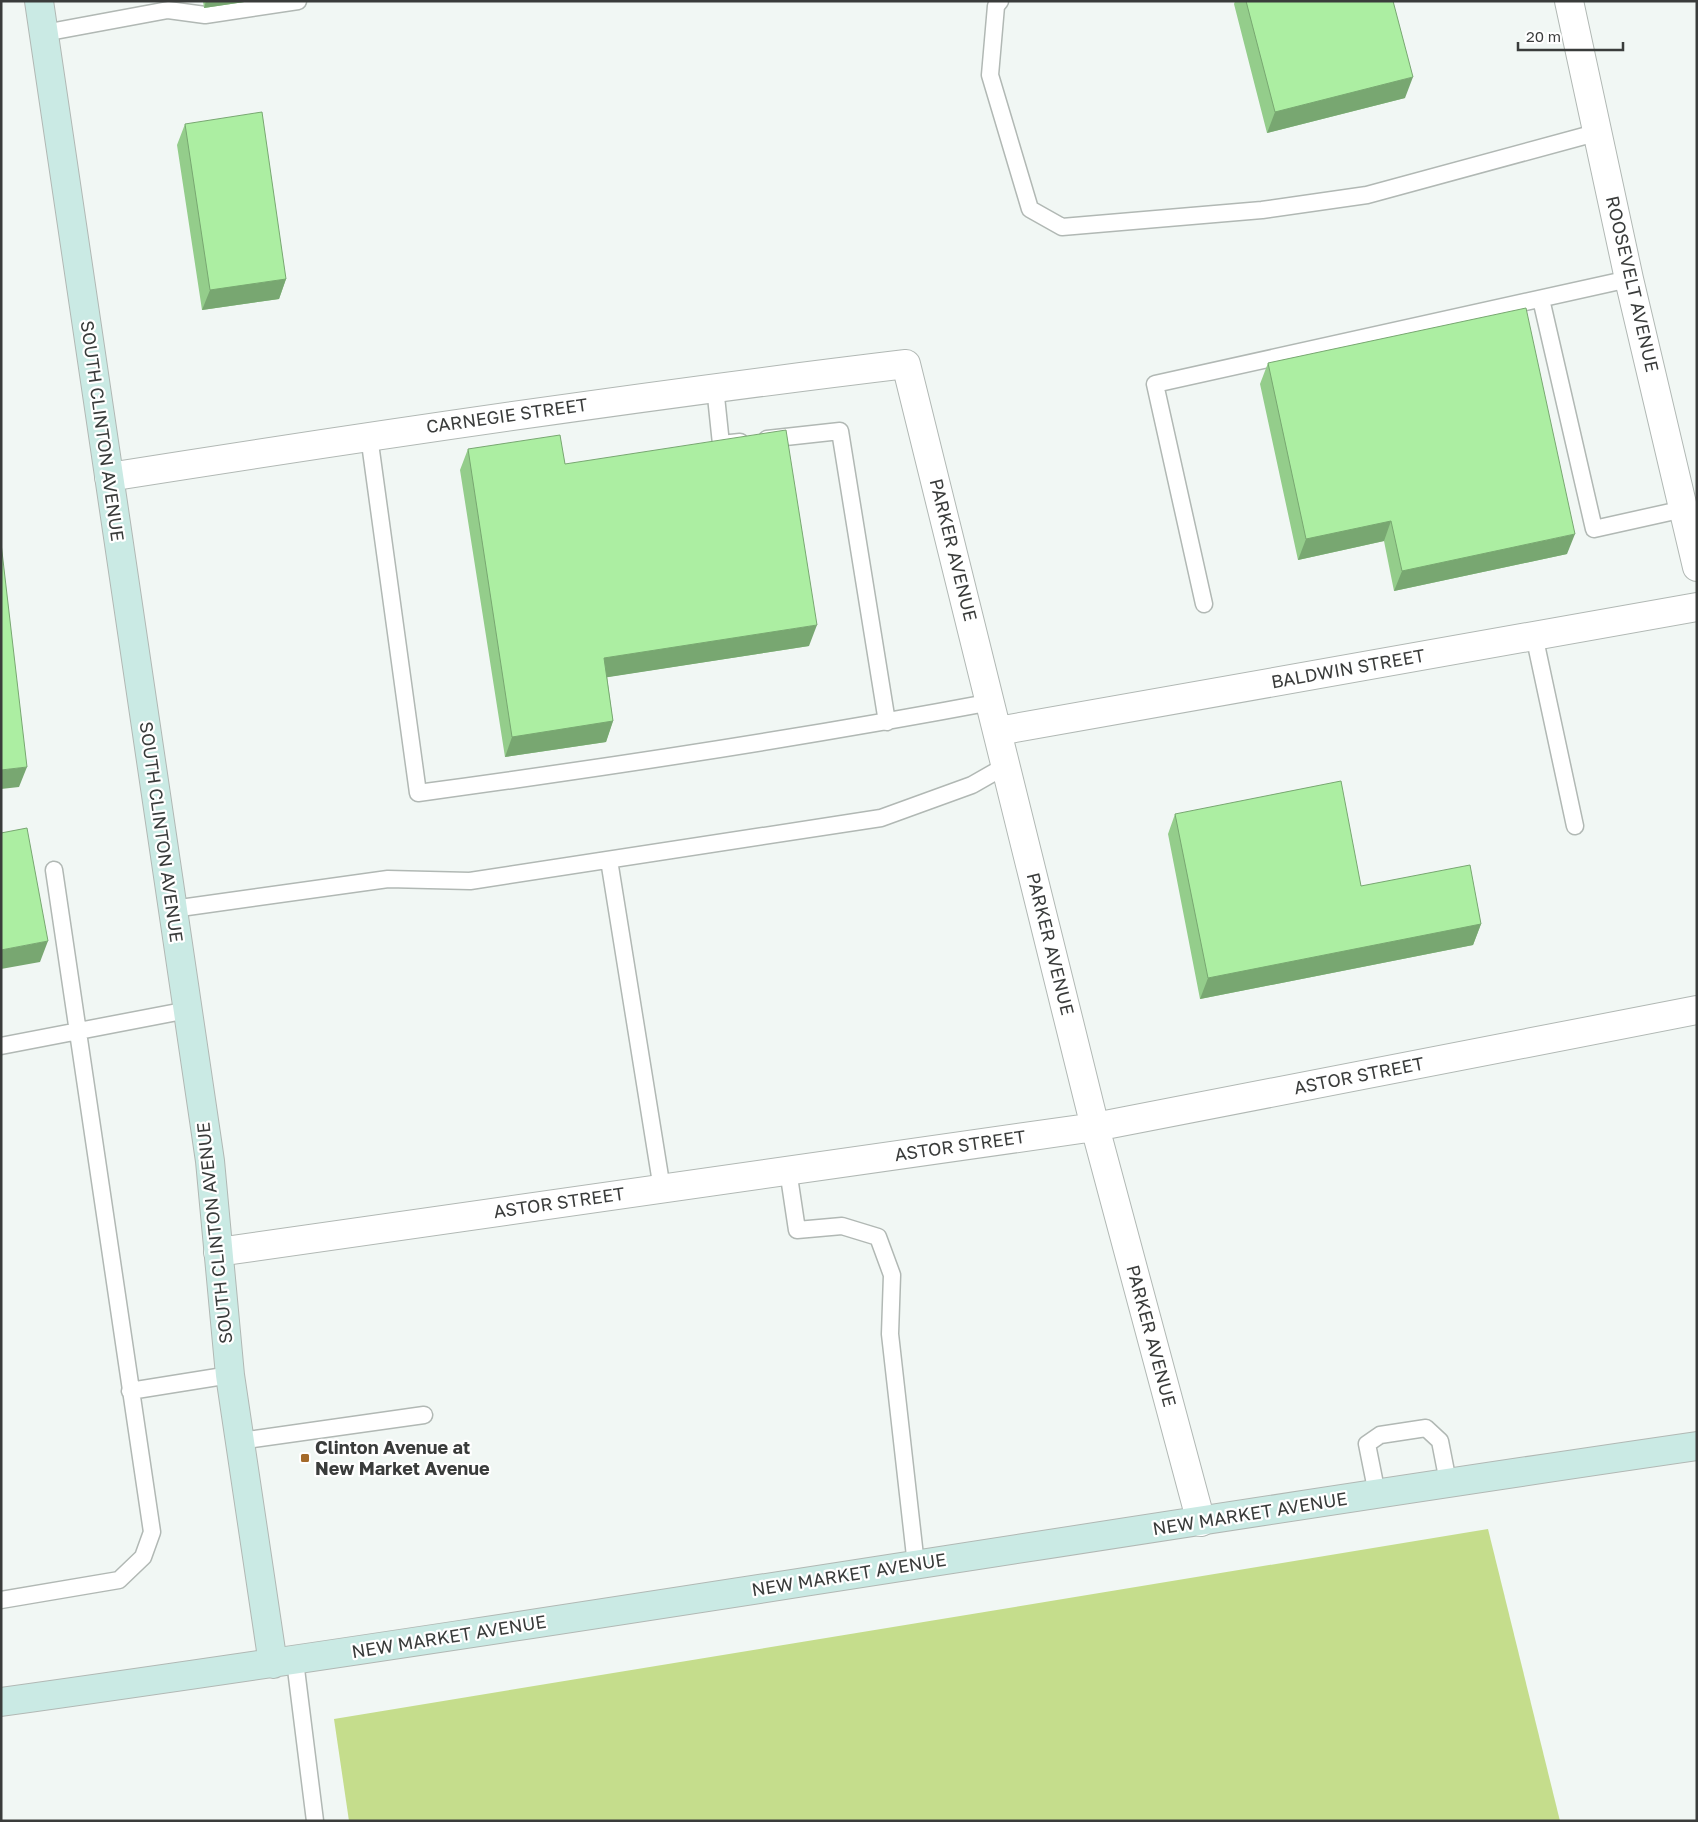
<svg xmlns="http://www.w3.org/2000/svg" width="1698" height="1822" font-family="'Golos Text',sans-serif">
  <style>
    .green { fill: #c5dd8c }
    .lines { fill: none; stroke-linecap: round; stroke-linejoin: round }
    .lane-casing { stroke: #b1b8b4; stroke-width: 19 }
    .street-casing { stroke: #b1b8b4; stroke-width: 30 }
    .secondary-casing { stroke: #b1b8b4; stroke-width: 30 }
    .lane { stroke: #fff; stroke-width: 16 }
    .street { stroke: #fff; stroke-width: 28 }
    .secondary { stroke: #caeae4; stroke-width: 28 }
    .wall { fill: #94cd8b }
    .shaded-wall { fill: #78a771 }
    .building { fill: #aceea2; stroke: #78a771 }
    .poi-dot { fill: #a46a2a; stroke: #fff; stroke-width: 2 }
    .labels { text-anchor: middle; stroke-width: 4.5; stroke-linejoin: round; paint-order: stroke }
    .street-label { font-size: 18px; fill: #3a3c3b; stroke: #fff }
    .poi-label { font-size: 18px; font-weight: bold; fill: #3a3c3b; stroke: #fff; text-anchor: start }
  </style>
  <rect width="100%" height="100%" fill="#f1f7f4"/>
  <path class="green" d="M1488 1529 1560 1821H349L334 1719Z"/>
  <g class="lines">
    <g class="lane-casing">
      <path id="lane" d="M1000 1 996 6 990 75 1030 209 1062 227 1262 210 1367 195 1599 132
        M44 33 168 10 205 15 298 1
        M1541 299 1594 529 1684 509
        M715 387 721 444 740 442
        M369 436 418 793C610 767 801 738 992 702
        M767 439 840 431 887 722
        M1204 604 1155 384 1629 279
        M1534 635 1575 826
        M609 860 662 1189
        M173 909 388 879 470 881 881 818 972 785 1007 765
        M1 1046 188 1010
        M788 1170 797 1230 842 1226 878 1237 892 1275 890 1334 916 1565
        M130 1391 230 1375
        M240 1441 424 1415
        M1377 1494 1367 1444 1380 1435 1426 1428 1440 1441 1448 1482
        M1 1600 119 1580 143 1557 152 1532 54 870
        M295 1661 315 1821"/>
    </g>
    <g class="street-casing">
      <path id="street" d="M1569 1 1629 279 1697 567
        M109 477C374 435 640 396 906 364L1095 1127 1201 1522
        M998 731 1697 607
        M218 1252 1095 1127 1697 1010"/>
    </g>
    <g class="secondary-casing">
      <path id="secondary" d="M39 1 210 1161 230 1375 273 1664
        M1 1702C567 1623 1131 1528 1697 1446"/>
    </g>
    <use href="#lane" class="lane"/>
    <use href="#street" class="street"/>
    <use href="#secondary" class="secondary"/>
  </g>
  <path class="wall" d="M203 1H251L204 8Z
    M1235 1H1393L1405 98 1267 133 1234 4Z
    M185 124 286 279 279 299 202 310 177 145Z
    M1268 363 1567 554 1394 591 1384 541 1298 560 1260 384Z
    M468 449 565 464 809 646 607 677 613 721 606 742 505 757 460 470Z
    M1175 814 1361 886 1481 924 1473 945 1200 999 1168 834Z"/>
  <path class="shaded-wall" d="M206 1H251L204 8Z
    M1413 77 1405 98 1267 133 1275 112Z
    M286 279 279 299 202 310 210 290Z
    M1391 521 1384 541 1298 560 1306 539Z
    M1575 534 1567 554 1394 591 1402 571Z
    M817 625 809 646 596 679 604 658Z
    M613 721 606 742 505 757 512 737Z
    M27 767 19 787 1 789V770Z
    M1481 924 1473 945 1200 999 1208 978Z
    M48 941 40 962 1 969V950Z"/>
  <path class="building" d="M1246 1H1393L1413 77 1275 112Z
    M262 112 286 279 210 290 185 124Z
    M1526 308 1575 534 1402 571 1391 521 1306 539 1268 363Z
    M786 430 817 625 604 658 613 721 512 737 468 449 560 435 565 464Z
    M1 543 27 767 1 770Z
    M1341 781 1361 886 1470 865 1481 924 1208 978 1175 814Z
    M27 828 48 941 1 950V833Z"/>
  <rect class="poi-dot" x="300" y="1453" width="10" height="10" rx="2.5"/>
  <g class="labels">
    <g class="street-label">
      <text transform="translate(1632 284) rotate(77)" y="6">ROOSEVELT AVENUE</text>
      <text transform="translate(507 416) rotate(-8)" y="6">CARNEGIE STREET</text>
      <text transform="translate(102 431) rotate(82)" y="6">SOUTH CLINTON AVENUE</text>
      <text transform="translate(953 550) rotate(76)" y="6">PARKER AVENUE</text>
      <text transform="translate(1348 669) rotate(-10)" y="6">BALDWIN STREET</text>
      <text transform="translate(161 832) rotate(82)" y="6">SOUTH CLINTON AVENUE</text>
      <text transform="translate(1050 944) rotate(76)" y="6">PARKER AVENUE</text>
      <text transform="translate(1359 1076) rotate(-11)" y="6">ASTOR STREET</text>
      <text transform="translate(960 1146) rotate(-8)" y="6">ASTOR STREET</text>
      <text transform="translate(559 1203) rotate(-8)" y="6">ASTOR STREET</text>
      <text transform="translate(215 1233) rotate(-96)" y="6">SOUTH CLINTON AVENUE</text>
      <text transform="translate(1151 1336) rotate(75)" y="6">PARKER AVENUE</text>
      <text transform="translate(1250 1514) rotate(-9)" y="6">NEW MARKET AVENUE</text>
      <text transform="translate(849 1575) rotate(-9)" y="6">NEW MARKET AVENUE</text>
      <text transform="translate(449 1637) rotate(-9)" y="6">NEW MARKET AVENUE</text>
    </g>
    <g class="poi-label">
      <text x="315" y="1454">Clinton Avenue at<tspan x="315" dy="21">New Market Avenue</tspan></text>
    </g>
  </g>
  <rect width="1698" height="1822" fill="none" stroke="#3a3c3b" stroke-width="5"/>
  <path d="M1518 42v8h105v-8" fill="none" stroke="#3a3c3b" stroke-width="2.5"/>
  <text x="1526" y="42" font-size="15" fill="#3a3c3b" stroke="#ffffff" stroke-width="4" paint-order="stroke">20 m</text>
</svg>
